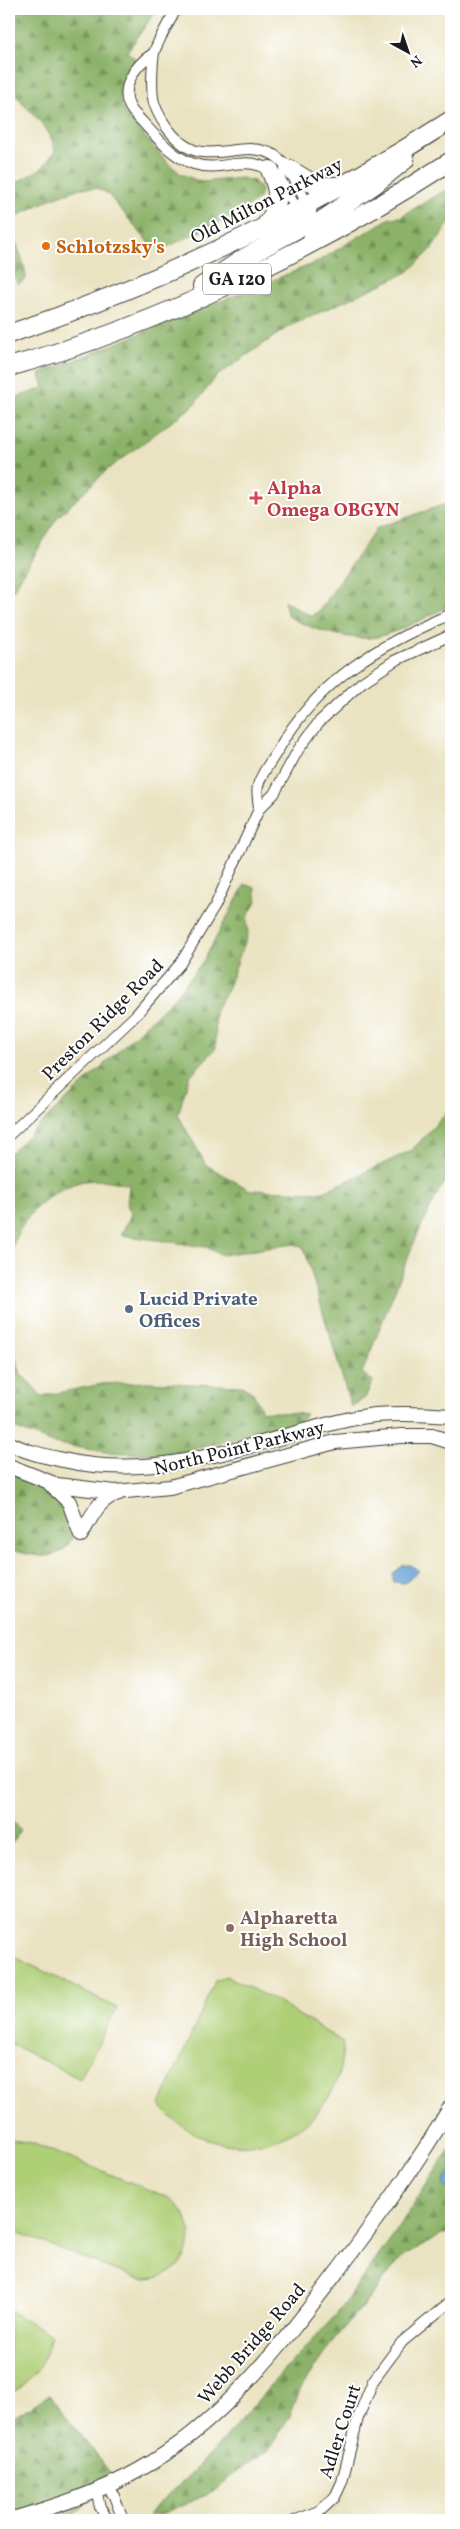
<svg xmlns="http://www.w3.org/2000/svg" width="460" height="2529" font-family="Vollkorn,serif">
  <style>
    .forest { fill: url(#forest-firs); stroke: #546742 }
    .pitch { fill: #afcf77; stroke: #66764a }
    .water { fill: #649fd3; stroke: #405e78 }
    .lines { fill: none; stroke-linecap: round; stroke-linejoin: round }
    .street-casing { stroke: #3b3a35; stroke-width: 12 }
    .secondary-casing { stroke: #3b3a35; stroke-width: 16 }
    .highway-casing { stroke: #3b3a35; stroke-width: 20 }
    .street { stroke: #fff; stroke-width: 10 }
    .secondary { stroke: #fff; stroke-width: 14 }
    .highway { stroke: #fff; stroke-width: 18 }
    .food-dot { fill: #e8710a; stroke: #fff; stroke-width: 2 }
    .health-dot { fill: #e0444e; stroke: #fff; stroke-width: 2 }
    .service-dot { fill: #5c6f8a; stroke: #fff; stroke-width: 2 }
    .education-dot { fill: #8d6e63; stroke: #fff; stroke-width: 2 }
    .labels { text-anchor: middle; stroke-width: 4; stroke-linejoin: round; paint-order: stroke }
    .shield { fill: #fff; stroke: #606060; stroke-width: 1 }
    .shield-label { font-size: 18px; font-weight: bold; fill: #1c1c1c }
    .street-label { font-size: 19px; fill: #1c1c1c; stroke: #fff }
    .food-label { font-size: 19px; font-weight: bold; fill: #c56008; stroke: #fff; text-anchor: start }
    .health-label { font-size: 19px; font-weight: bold; fill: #be3a42; stroke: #fff; text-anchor: start }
    .service-label { font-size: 19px; font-weight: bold; fill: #4e5e75; stroke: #fff; text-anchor: start }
    .education-label { font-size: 19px; font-weight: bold; fill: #785e54; stroke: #fff; text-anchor: start }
  </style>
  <defs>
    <pattern id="forest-firs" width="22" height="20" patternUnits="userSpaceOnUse" patternTransform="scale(1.25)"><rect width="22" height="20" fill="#8bb268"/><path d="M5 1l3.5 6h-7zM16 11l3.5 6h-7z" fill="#719055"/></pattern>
  </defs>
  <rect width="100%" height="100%" fill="#fff"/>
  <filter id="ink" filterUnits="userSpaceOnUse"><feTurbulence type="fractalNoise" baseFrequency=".02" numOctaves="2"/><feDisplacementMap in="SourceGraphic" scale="10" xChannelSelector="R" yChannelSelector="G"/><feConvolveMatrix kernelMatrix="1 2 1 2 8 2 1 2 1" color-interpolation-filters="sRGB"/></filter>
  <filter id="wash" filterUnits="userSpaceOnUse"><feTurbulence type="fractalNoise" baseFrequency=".0096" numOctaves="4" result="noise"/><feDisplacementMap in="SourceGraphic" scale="20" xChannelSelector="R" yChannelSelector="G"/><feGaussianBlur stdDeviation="1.12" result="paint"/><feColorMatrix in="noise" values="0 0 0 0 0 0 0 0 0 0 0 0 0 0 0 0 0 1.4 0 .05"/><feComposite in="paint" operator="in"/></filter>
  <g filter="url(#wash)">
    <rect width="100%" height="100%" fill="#eae3c1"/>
    <path class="forest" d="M9 9H157L127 52 136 59 120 88V101L125 114 169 164 181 174 201 182 241 178 254 181 261 190 259 198 241 212 163 249 149 243 107 193 96 188H80L48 200 19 215 11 222C12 242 25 256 26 279L18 284 9 267V187L42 168 55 152C53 128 29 112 15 94H9Z
      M451 187V220L431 250 408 272 288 327 217 376 193 406 108 469 57 518 14 589 9 591V400L44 388 40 374 315 263 390 218 400 217Z
      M451 502V605C428 616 402 631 377 637 352 642 309 629 288 616L284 601 311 616 319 611 377 528Z
      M245 884 255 888 257 901 247 917 248 934 226 992 215 1011 216 1048 189 1077 178 1115 206 1165 250 1190 323 1192 412 1150 451 1108V1174L439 1191 416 1237 362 1373 373 1381 365 1398 351 1407 304 1248 294 1244 222 1255 206 1247 121 1235 132 1213 127 1206 129 1185C114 1181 96 1178 80 1182 49 1190 20 1218 12 1249 9 1264 10 1283 9 1299V1154L173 999 204 960Z
      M9 1299 10 1339 21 1374 42 1396 102 1384 148 1382 242 1386 253 1393 262 1411 306 1414 301 1421 225 1442 165 1455 104 1452 53 1443 9 1426Z
      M9 1473C26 1480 55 1486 67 1503 77 1518 77 1545 58 1553 44 1560 23 1553 9 1549Z
      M9 1818 21 1830 9 1847Z
      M451 2147V2233L442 2234 400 2259 364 2305 335 2338 302 2386 289 2417 268 2451 236 2472 213 2492 161 2514 148 2515 212 2453 284 2370 336 2315 397 2230Z
      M49 2395 113 2476 70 2520H9V2420Z"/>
    <path class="pitch" d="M9 1954 117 2008 80 2079 9 2043Z
      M226 1976 274 2000 343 2042C342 2060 340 2077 331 2093 307 2138 248 2158 202 2137 186 2129 170 2119 160 2105L215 1981Z
      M9 2140 29 2142 170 2198C210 2230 185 2287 135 2278L9 2229Z
      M9 2310 51 2335C45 2362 34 2382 9 2394Z"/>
    <path class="water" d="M404 1565H411L419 1571 405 1583 393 1582V1573Z
      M451 2170V2188H446L443 2185Z"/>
  </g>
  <g filter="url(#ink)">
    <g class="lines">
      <g class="street-casing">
        <path id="street" d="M176 9C170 22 158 39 154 53 152 64 151 92 154 103 161 123 180 150 202 152 226 155 251 142 274 155 292 166 299 190 309 208
          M154 53C134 65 117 91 133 112 152 131 169 156 194 164 226 174 247 149 279 177L298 212
          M259 809C259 803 256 793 258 786 260 775 272 760 278 750 318 680 380 644 451 614
          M9 1135 136 1015 180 964 215 906 259 809 274 794 298 750 319 722 361 683 394 661 451 635
          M107 2486 114 2496 123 2520
          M96 2490 100 2507 108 2520
          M296 2520 320 2511 335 2497 342 2482 358 2418 373 2381 402 2342 451 2301"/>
      </g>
      <g class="secondary-casing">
        <path id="secondary" d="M9 1443C25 1452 45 1456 63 1460 141 1478 215 1456 290 1435 318 1427 347 1418 375 1415 401 1413 426 1414 451 1416
          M9 1466 57 1485 115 1492 170 1487 335 1442 401 1436H432L451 1442
          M51 1485 69 1502 81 1535
          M81 1535C91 1518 98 1498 119 1493
          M9 2520C53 2507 99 2493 139 2470 223 2423 282 2344 340 2268 379 2216 418 2163 451 2106"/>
      </g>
      <g class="highway-casing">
        <path id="highway" d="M289 169 317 186H340
          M265 226C281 207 280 192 270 170
          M313 242V231L318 223 374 185 405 160
          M202 286 244 258 297 229 306 219 308 205
          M9 334C165 281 313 209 451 120
          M9 367C163 324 317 248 451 161"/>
      </g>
      <use href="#street" class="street"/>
      <use href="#secondary" class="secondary"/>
      <use href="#highway" class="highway"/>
    </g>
  </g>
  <circle class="food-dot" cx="46" cy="246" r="5"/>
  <path class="health-dot" d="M253.5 490.5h5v5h5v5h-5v5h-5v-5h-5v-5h5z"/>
  <circle class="service-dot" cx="129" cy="1309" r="5"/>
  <circle class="education-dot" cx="230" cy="1928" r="5"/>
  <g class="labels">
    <rect class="shield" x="203" y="263.5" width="68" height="31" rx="4"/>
    <g class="shield-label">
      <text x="237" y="285">GA 120</text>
    </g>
    <g class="street-label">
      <text transform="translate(266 200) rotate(-27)" y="7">Old Milton Parkway</text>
      <text transform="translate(102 1019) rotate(-45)" y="7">Preston Ridge Road</text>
      <text transform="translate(239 1447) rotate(-14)" y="7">North Point Parkway</text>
      <text transform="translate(251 2343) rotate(-49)" y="7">Webb Bridge Road</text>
      <text transform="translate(339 2431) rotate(-72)" y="7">Adler Court</text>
    </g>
    <g class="food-label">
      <text x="56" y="253">Schlotzsky's</text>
    </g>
    <g class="health-label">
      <text x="267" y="494">Alpha<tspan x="267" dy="22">Omega OBGYN</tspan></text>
    </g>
    <g class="service-label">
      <text x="139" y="1305">Lucid Private<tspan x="139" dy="22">Offices</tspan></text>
    </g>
    <g class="education-label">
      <text x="240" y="1924">Alpharetta<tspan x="240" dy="22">High School</tspan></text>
    </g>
  </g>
  <rect width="460" height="2529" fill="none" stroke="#fff" stroke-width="30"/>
  <g transform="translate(408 52) rotate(140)" stroke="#ffffff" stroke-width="4" paint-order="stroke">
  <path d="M0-4L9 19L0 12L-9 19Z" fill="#1c1c1c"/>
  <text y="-8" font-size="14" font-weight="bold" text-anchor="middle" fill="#1c1c1c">N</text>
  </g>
</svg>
